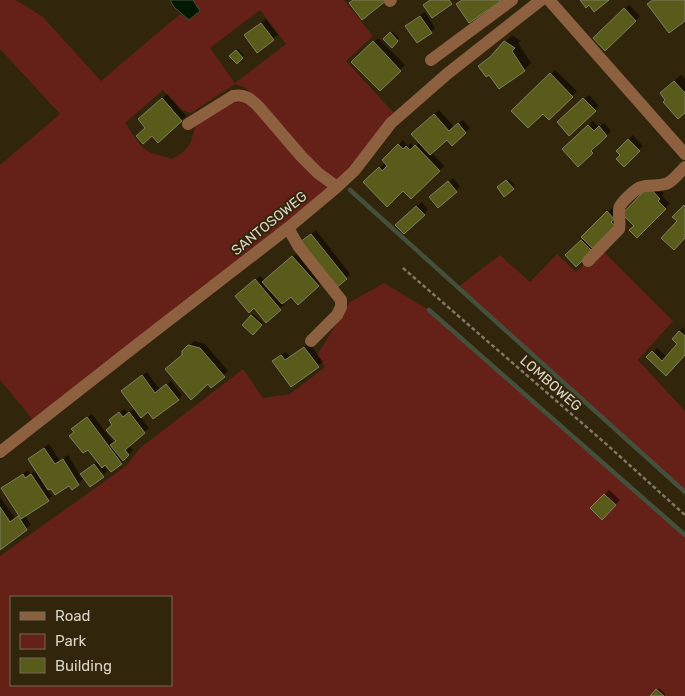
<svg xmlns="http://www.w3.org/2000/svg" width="685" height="696" font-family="Rubik,sans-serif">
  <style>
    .green { fill: #652017; fill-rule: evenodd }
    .water { fill: #031800; stroke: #44503b }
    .shadow { fill: #0007 }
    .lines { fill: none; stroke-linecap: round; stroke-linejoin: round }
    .stream { stroke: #44503b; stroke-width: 4.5 }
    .building { fill: #595b1a; stroke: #7e8063 }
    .path { stroke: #837864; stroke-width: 2.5; stroke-dasharray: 4 2.5; stroke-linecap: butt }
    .minor { stroke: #8d603f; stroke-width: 12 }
    .labels { text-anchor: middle; stroke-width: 4; stroke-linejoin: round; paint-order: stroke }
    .street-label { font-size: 14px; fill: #dbd3c5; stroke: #31250b }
  </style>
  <rect width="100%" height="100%" fill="#31250b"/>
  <path class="green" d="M0 0H16L43 17 101 81 180 14 189 20 200 11 193 0H344L373 36 346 61 393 112 336 183 303 153 246 88 235 84 191 113 182 110 163 90 125 123 141 146 149 152 172 159C192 148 190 144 196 124L230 103 248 101 330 189 33 420 0 380V165L60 114 0 49ZM260 10 286 44 235 83 210 48Z
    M600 248 673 321 638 360 685 411V492L458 287 500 255 530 282 557 254 576 272Z
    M384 283 429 310 685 535V696H0V556L126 466 140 448 243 369 263 398 290 394 325 367 317 355 350 302ZM11 597H171V685H11Z"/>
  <path class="water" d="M170 0H193L200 11 189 20 174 7Z"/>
  <path class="shadow" d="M629 5 640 16 605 49 595 38Z
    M425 12 435 28 431 32 407 26 411 21Z
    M266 19 278 35 258 51 250 31Z
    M392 31 399 38 392 46 385 39Z
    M512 35 521 41 518 43 531 63 524 70 495 53Z
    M378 38 405 65 380 90 353 62Z
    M238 49 244 55 237 62 231 56Z
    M555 70 577 91 549 118 543 112 513 111Z
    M681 75 685 79V111L668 86Z
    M167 94 186 116 158 141 147 128 144 115Z
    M589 95 599 106 569 134 559 122Z
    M439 110 454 127 463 120 470 128 465 132 447 138 431 152 444 166 411 197 404 189 365 182 386 162 384 160 403 140 408 146 411 143 415 147 420 142 417 129Z
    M593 121 599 127 604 123 611 131 595 146 596 148 578 165 563 149Z
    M633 135 643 146 624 165 621 155 617 151Z
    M453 178 460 186 456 191 435 193Z
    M509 179 515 186 504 195 498 187Z
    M656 185 664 193 662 196 670 204 637 236 636 226Z
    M422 202 428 210 424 214 401 220Z
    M612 208 618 213 619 222 576 265 567 255 584 238 583 237Z
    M316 230 350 274 346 278 306 238Z
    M297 253 322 281 318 286 291 295 283 302 285 304 266 321 241 292 260 276 265 281Z
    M253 314 263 323 253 333 244 324Z
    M684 327 685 354 666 374 648 357 657 348 667 357 679 344 673 338Z
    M194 341 205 344 228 371 212 386 184 354 188 347Z
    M309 343 323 362 292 386 278 357 286 352 290 357Z
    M147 372 160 390 171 381 182 395 178 400 149 411 140 417 149 428 129 445 133 450 125 457 126 458 122 463 111 471 105 463 103 465 107 471 103 476 85 478 72 488 70 484 51 487 48 489 52 496 48 500 25 516 31 525 0 548V497L15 518 20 515 3 488 7 483 28 470 30 474 37 470 29 459 34 454 49 444 60 461 68 455 80 475 86 469 98 461 75 432 78 424 92 414 114 443 117 441 114 424 115 416 124 409 128 413 135 408 127 387Z
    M609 490 620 500 602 518 592 508Z
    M659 688 665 694 664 696H651Z"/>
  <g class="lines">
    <path class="stream" d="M350 190 685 492
      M429 310 685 535"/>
  </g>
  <path class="building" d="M353 0H387L362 20 349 3Z
    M430 0H449L452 4 432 18 423 5Z
    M462 0H500L501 1 469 23 456 4Z
    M580 0H609L594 12 589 5 586 8Z
    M653 0H685V21L669 33 647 4Z
    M624 8 636 21 605 51 593 38Z
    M420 16 432 33 417 43 405 26Z
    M261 23 274 40 257 53 244 35Z
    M390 32 398 41 392 48 383 39Z
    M373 41 401 71 380 91 351 62Z
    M504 41 515 48 512 51 525 71 499 89 489 75 486 77 478 66 490 57Z
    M236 50 243 58 237 64 229 56Z
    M550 73 573 97 549 120 543 114 528 128 511 111Z
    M674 81 684 92H685V113L678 119 663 102 665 100 660 93Z
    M162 98 182 121 158 143 152 136 143 144 136 136 145 128 138 119Z
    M583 98 596 111 569 136 557 122Z
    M434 114 449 131 458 123 466 133 452 146 447 140 430 155 411 134Z
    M588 125 594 131 599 126 607 136 591 151 593 153 578 167 562 149Z
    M628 139 640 151 624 167 616 159 620 155 616 151Z
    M398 144 403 149 406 146 410 150 415 145 440 171 411 199 403 191 387 207 363 182 379 167 382 171 387 166 382 160Z
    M506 180 514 189 504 197 497 187Z
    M448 181 457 192 438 208 429 197Z
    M650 188 660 199 658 201 666 209 637 238 629 230 634 226 622 214 646 189Z
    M684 205 685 206V238L674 250 661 238 677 221 672 217Z
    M416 206 425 215 404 234 395 225Z
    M607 211 614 219 611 222 616 227 594 250 581 237Z
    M311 234 347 279 336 288 300 242Z
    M581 240 592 251 576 267 565 255Z
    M292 256 319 286 298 305 291 297 282 304 262 282Z
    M255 279 281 310 266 323 254 308 249 313 235 296Z
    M251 315 262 325 253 335 242 325Z
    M679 331 685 336V355L666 376 646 357 652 351 662 361 677 344 672 339Z
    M188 345 200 348 225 377 211 388 208 384 191 400 165 369 182 355V351Z
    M304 347 319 367 291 387 272 361 281 355 285 360Z
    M142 375 155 393 166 384 179 400 153 419 148 412 141 418 121 391Z
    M119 412 123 417 129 412 145 433 125 450 129 455 123 461 110 445 116 441 106 430 112 425 109 420Z
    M87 417 122 464 111 472 105 465 102 468 88 450 83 453 69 436 74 432 71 429Z
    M44 448 55 464 63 459 79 485 72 490 69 486 55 495 51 489 48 490 28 459Z
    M94 464 104 477 90 487 80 474Z
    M23 474 25 478 31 474 49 501 21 519 1 488Z
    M604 494 616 505 602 520 590 508Z
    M0 507 10 522 18 516 27 530 0 550Z
    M656 689 664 696H650Z"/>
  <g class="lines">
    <path class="path" d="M403 268 605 443 685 515"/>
    <path class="minor" d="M549 0 685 154
      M390 1 391 0
      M431 60 512 0
      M188 124 233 96C244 94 250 98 258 106L301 156 318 173 337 187
      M288 228 299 247 341 300V307L337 315 311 341
      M588 261 619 229C621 222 617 212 620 206 623 201 635 189 641 187 649 184 659 187 668 183 674 180 680 172 685 167
      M0 452 138 344 288 228 337 187 354 171 391 123 447 74 541 0"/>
  </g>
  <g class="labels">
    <g class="street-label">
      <text transform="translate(269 223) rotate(-39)" y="5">SANTOSOWEG</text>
      <text transform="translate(551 383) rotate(41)" y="5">LOMBOWEG</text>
    </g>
  </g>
  <rect x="10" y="596" width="162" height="90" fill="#31250b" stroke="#756b55"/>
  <rect x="20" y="612" width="25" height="8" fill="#8d603f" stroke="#756b55"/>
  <text x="55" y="621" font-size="15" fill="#dbd3c5">Road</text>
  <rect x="20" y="634" width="25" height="15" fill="#652017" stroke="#756b55"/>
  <text x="55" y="646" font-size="15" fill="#dbd3c5">Park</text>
  <rect x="20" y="658" width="25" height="15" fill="#595b1a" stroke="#756b55"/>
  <text x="55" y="671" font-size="15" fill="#dbd3c5">Building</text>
</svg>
